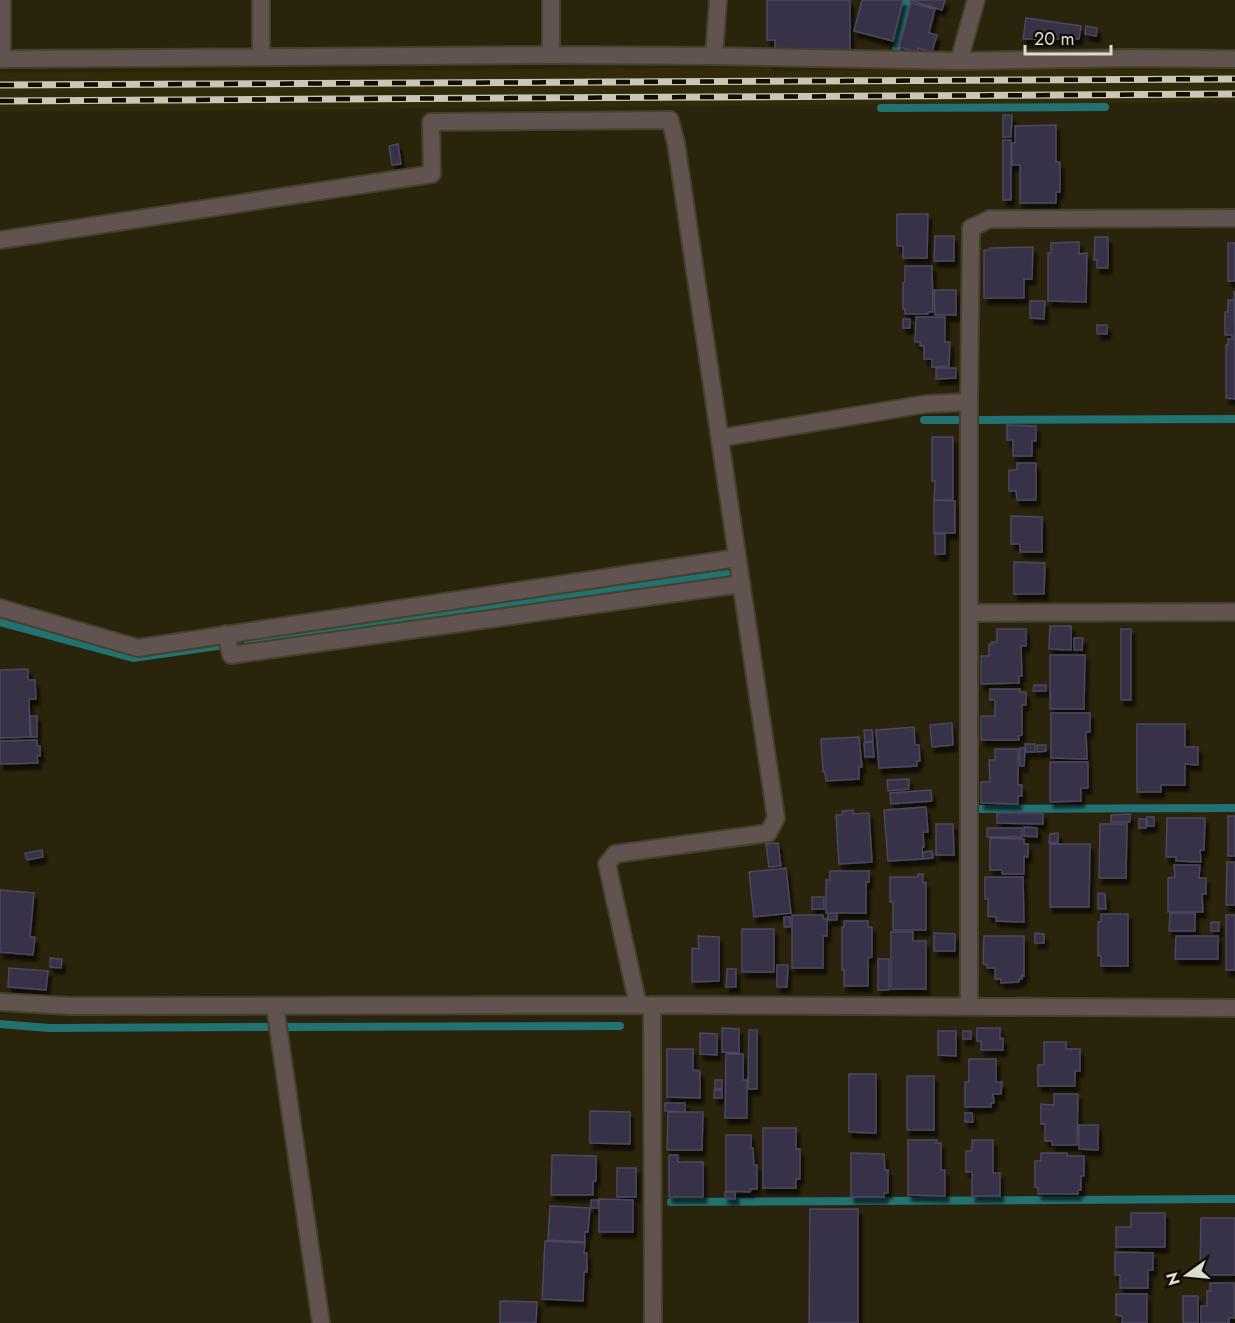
<svg xmlns="http://www.w3.org/2000/svg" width="1235" height="1323" font-family="Jost,sans-serif">
  <style>
    .built { fill: #312b09 }
    .lines { fill: none; stroke-linecap: round; stroke-linejoin: round }
    .stream { stroke: #227173; stroke-width: 8 }
    .building { fill: #373148; stroke: #4d475f; stroke-width: 1.5; filter: url(#shadow) }
    .minor-casing { stroke: #46412a; stroke-width: 20 }
    .minor { stroke: #605350; stroke-width: 16 }
    .rail-casing { stroke: #cac7b7; stroke-width: 7 }
    .rail { stroke: #0f0d04; stroke-width: 4.5; stroke-dasharray: 14; stroke-linecap: butt }
  </style>
  <defs>
    <filter id="shadow"><feDropShadow dx="3.5" dy="6" stdDeviation="1.5" flood-color="#0009"/></filter>
  </defs>
  <rect width="100%" height="100%" fill="#29240b"/>
  <path class="built" d="M1133 66H1235V102L0 112V73L771 67 772 71Z"/>
  <g class="lines">
    <path class="stream" d="M896 51 907 0
      M881 108 1105 107
      M924 420H957
      M981 420 1235 419
      M0 622 133 658 217 646
      M248 642 727 574
      M981 809 1235 808
      M0 1024 49 1028 266 1027
      M288 1027 620 1026
      M671 1202 1235 1199"/>
  </g>
  <path class="building" d="M767 0H850V50H775V40H767Z
    M862 0H903L893 41 854 31Z
    M909 0H945L942 10Z
    M911 3 935 9 929 33 937 35 932 52 918 48 917 52 899 47Z
    M1026 18 1081 26 1079 39H1023Z
    M1086 26 1097 28 1096 36 1085 34Z
    M1003 115H1012L1011 137H1003Z
    M1056 125V162H1060V192H1056V203H1020V165H1012V143H1015V126Z
    M1003 140H1011V200H1003Z
    M398 144 401 164 392 165 389 146Z
    M897 214H928L927 258H903V246H897Z
    M935 236H954V261H934Z
    M1095 237H1108V268H1097V260H1094Z
    M1079 242V254L1087 253 1086 302 1048 301V253H1051V243Z
    M1228 243H1235V281H1228Z
    M1033 247 1032 279H1024V298H984V250H990V248Z
    M905 266H932L933 312H928V314H905V309H903V283L905 282Z
    M934 290H956V315H935Z
    M1234 291 1235 337H1232V335H1225V312H1228V300H1234Z
    M1030 301H1045L1044 319 1030 318Z
    M916 317H945V342H950L949 366 932 367V359H924V346H920V342H915Z
    M903 319H910V328H903Z
    M1097 325H1107V334H1097Z
    M1228 339H1235V399L1226 398V345H1228Z
    M936 368H956V378L936 379Z
    M1007 425 1036 426V441H1032V456H1013V440H1007Z
    M932 437H953V500H934L935 481H932Z
    M1017 463H1036V500H1017L1016 491H1009V470H1017Z
    M934 500 955 501V533H934Z
    M1011 516 1042 517V552H1020V544H1011Z
    M935 534H945V554H935Z
    M1014 562 1045 563 1044 594H1014Z
    M1050 626H1071V650L1049 649Z
    M997 629H1026V646H1021L1022 676H1019V683L981 684V656H989V644H992V642H997Z
    M1121 629H1131V700H1121Z
    M1074 638H1083L1082 650H1074Z
    M1050 655H1085L1084 709H1050Z
    M28 669V680H35L36 699H29L30 737 0 738V670Z
    M1034 685H1046V691H1033Z
    M990 689H1020L1019 692H1026V705H1022V735L1018 736 1019 740H981V716H995V700H990Z
    M1051 713H1090V732H1086L1087 759 1051 758Z
    M30 716H37V737H31Z
    M952 723 953 745 932 747 930 725Z
    M1137 724H1185V747H1198V765L1185 764V785H1161V792H1137Z
    M914 727 915 745H919L920 761H917V766L879 768 876 730Z
    M864 730H872L873 741 865 742Z
    M859 737 862 767H859V779L826 781 825 772H823L821 739Z
    M37 740V746H40V756H37L38 763 0 764V741Z
    M873 742 874 757H865L864 743Z
    M1025 744H1035V752H1026Z
    M1037 745H1046V751L1037 752Z
    M1020 748H1025L1024 766H1020Z
    M995 749H1018V785H1022V796H1018V804L981 803V782H990L989 760H995Z
    M1050 762H1088V788H1081V801L1050 802Z
    M909 779V789L888 791 887 780Z
    M931 790 932 801 891 804 890 793Z
    M926 807 928 832H923L924 847H922L923 859 888 861 884 810Z
    M853 810V814L869 813 872 862 839 864 836 815H842V811Z
    M997 813H1043V824L997 823Z
    M1130 814V822H1111V815Z
    M1228 816H1235V856H1228Z
    M1147 817H1154V826H1147Z
    M1167 818H1205L1204 850H1200L1201 862 1176 861V857H1166Z
    M1139 819H1146V828H1139Z
    M936 824H953L954 855H936Z
    M1100 824H1127L1126 878H1099Z
    M1024 827 1037 828V837L1024 836Z
    M987 828H1022V837H987Z
    M1058 833V843H1049L1050 834Z
    M990 838 1024 839V844H1028V857L1024 856V874H1002V870H990Z
    M778 843 781 866 769 867 766 844Z
    M1050 844H1090L1089 907H1050Z
    M42 850 43 857 27 860 25 853Z
    M932 851 933 858 923 859V852Z
    M1227 862H1235V905H1226Z
    M1174 865H1200L1199 878H1206V894H1202L1203 912H1168V878L1175 877Z
    M786 868 791 913 754 917 749 872Z
    M830 871H869V882H866V913H826V880H830Z
    M918 874H923V883L926 882V930H893V902H890V877H918Z
    M985 877H1023L1024 922 996 921V917L988 916V899H985Z
    M0 890 34 893 30 937H35L33 955 0 952Z
    M1098 893 1105 894 1106 909H1098Z
    M812 897H824V909H812Z
    M828 913H837V920H828Z
    M1170 913H1195V931H1169Z
    M1101 914H1128V966H1101V956H1098V922H1101Z
    M792 915H823V919H827V936H823V968H792Z
    M1226 915H1235V970H1226Z
    M784 917H790V927H784Z
    M844 921H868V927H872V957L868 958V986H844V970H842V927H844Z
    M1211 922H1219V931H1211Z
    M742 929H774V972H742Z
    M891 932H913V941H926V989H891Z
    M934 933 955 934V951H934Z
    M1035 933 1044 934V943H1035Z
    M698 936 719 937V981L692 982V948L699 949Z
    M984 936H1024V976L1022 975V979H1019V982L1001 983V979H995V968H987V965L983 964Z
    M1176 936H1218V959H1175Z
    M50 958 62 959 61 968 50 967Z
    M878 959H889V990H878Z
    M777 965H788L787 987H777Z
    M9 968 48 971 46 990 8 987Z
    M727 969H736V987H726Z
    M722 1028 739 1029V1053L722 1052Z
    M977 1028H1000V1039L1003 1038V1050H981V1041H977Z
    M749 1030H757V1089H748Z
    M938 1031H956V1056L938 1055Z
    M963 1031H971V1039H963Z
    M700 1033 717 1034V1055L700 1054Z
    M1044 1042H1066V1049H1080V1071H1075V1086H1038V1065H1044Z
    M667 1049H693V1070L700 1071V1098L667 1097Z
    M726 1054H743V1080H747V1118H725Z
    M969 1059H996V1082H1002L1001 1094H993L994 1103H991V1107H965V1082H969Z
    M849 1074H876V1133L849 1132Z
    M907 1076H934V1130H907Z
    M715 1080H722V1089H715Z
    M714 1090H722V1098H714Z
    M1054 1094H1078L1077 1145H1052V1141H1045V1124H1041V1104L1054 1105Z
    M665 1103H685V1112L665 1111Z
    M590 1111 630 1112V1144L590 1143Z
    M668 1112H703L702 1150H667Z
    M965 1113H972L973 1122H965Z
    M1079 1125H1098V1150L1079 1149Z
    M763 1128H796V1149H800V1179H796V1188H763Z
    M726 1135H751V1148H753L754 1165H757V1189H751L750 1192 726 1191Z
    M908 1140H937L936 1143H941V1170H945V1196L908 1195Z
    M972 1140H993V1173H1000V1196H972V1172H966V1151H972Z
    M851 1153 884 1154 885 1170H888V1193H884V1197H851Z
    M1041 1153H1067V1156H1084V1176H1081V1190H1078V1194H1038V1188L1035 1187V1161H1041Z
    M552 1155 596 1156V1181H593V1195H551Z
    M669 1155H678V1162H703V1197H669Z
    M617 1168H636V1197H617Z
    M725 1192H735V1199L725 1198Z
    M599 1199 633 1200V1232H599Z
    M591 1200H598L599 1208H591Z
    M550 1206 590 1208 588 1232H585V1242L548 1240Z
    M810 1209H858V1323H809Z
    M1131 1213H1165V1247H1116V1227H1131Z
    M1201 1218H1235V1275H1200Z
    M545 1241 585 1243 584 1253H587V1272H584L583 1301 542 1299Z
    M1115 1252 1153 1253V1270H1148V1288H1120V1275H1115Z
    M1210 1283H1234V1318H1229V1323H1201V1306H1207V1291H1210Z
    M1116 1294H1147V1323H1122V1316L1116 1315Z
    M1183 1296H1198V1323H1183Z
    M500 1301 537 1302 536 1323H500Z"/>
  <g class="lines">
    <g class="minor-casing">
      <path id="minor" d="M2 0V59
        M261 0V57
        M551 55V0
        M714 56 718 0
        M0 59 551 55 714 56 959 61 1133 58 1235 59
        M959 61 976 0
        M0 240 432 174 431 122 670 120 676 143 776 818 768 833 615 854 607 864 638 1005
        M720 438 926 404 969 402
        M0 608 138 648 737 558
        M969 613 1235 612
        M226 634 231 655 741 584
        M0 1002 72 1006 652 1005 1235 1008
        M652 1005 653 1323
        M275 1006 321 1323
        M969 1006V402L971 228 990 219 1235 218"/>
    </g>
    <use href="#minor" class="minor"/>
    <g class="rail-casing">
      <path id="rail" d="M0 85 1235 79
        M0 101 1235 94"/>
    </g>
    <use href="#rail" class="rail"/>
  </g>
  <g transform="translate(1187 1275) rotate(255)" stroke="#0f0d04" stroke-width="4.5" paint-order="stroke">
  <path d="M0-4.5L10 22L0 15L-10 22Z" fill="#dedccd"/>
  <text y="-9" font-size="16" font-weight="bold" text-anchor="middle" fill="#dedccd">N</text>
  </g>
  <path d="M1025 45v9h86v-9" fill="none" stroke="#dedccd" stroke-width="3"/>
  <text x="1034" y="45" font-size="18" fill="#dedccd" stroke="#0f0d04" stroke-width="4.5" paint-order="stroke">20 m</text>
</svg>
